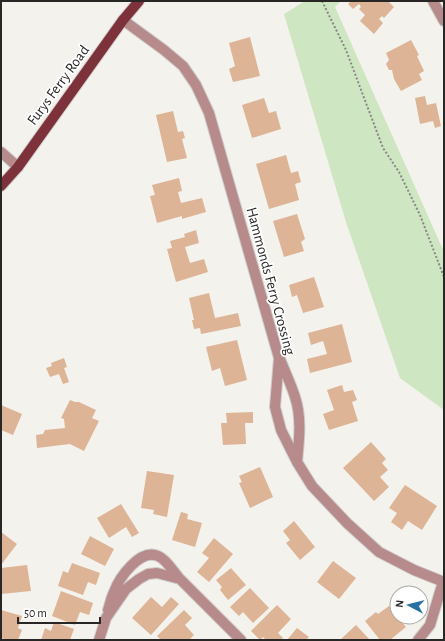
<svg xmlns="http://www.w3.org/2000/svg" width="445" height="641" font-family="'Alegreya Sans',sans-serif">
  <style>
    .green { fill: #cee6c1 }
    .building { fill: #ddb496 }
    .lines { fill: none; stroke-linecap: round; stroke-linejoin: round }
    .minor-casing { stroke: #cfcdc9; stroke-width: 12 }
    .major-casing { stroke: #cfcdc9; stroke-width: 12 }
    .path { stroke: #898885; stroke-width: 2; stroke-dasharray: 2 2; stroke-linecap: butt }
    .minor { stroke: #b78a8c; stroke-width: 10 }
    .major { stroke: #7d323b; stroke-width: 10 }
    .labels { text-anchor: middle; stroke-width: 3.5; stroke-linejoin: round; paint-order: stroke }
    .street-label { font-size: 15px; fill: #282726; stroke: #fff }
  </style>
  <rect width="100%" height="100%" fill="#f4f2ed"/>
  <path class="green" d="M305 1H341L335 7 444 252V410L400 378 346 222 284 14Z"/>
  <path class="building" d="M351 1H388L394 7 384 18 382 16 379 19 383 23 374 34 360 21 365 15 359 9 361 7 359 4 353 9 348 4Z
    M250 37 260 76 233 82 229 69 235 66 229 43Z
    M411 40 419 55 417 56 424 71 419 74 422 80 401 91 394 79 392 70H389L386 64 389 60 386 53Z
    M425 96 427 105 436 103 441 126 435 128 433 121 420 124 415 98Z
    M264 98 269 113 276 111 281 129 252 138 242 105Z
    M173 111 178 132 183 131 185 138 182 139 187 158 167 162 156 115Z
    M286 155 291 173 298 171 301 182 295 184 299 200 269 209 256 164Z
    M179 178 182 191 178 192 181 203 202 198 206 212 182 219V216L157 223 150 196 155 195 152 185Z
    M297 214 305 239 301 242 304 251 284 257 273 221Z
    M196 230 199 243 185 247 190 263 204 259 208 272 176 282 167 249 172 248 170 241 185 237 184 234Z
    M314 277 324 307 303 313 297 295 292 297 289 285Z
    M209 293 215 318 238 313 241 326 201 334 200 328 194 329 192 320H194L189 298Z
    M342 324 352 362 310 373 307 359 327 354 323 341 311 345 308 333Z
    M237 340 247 380 225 386 220 368 212 371 206 347Z
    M64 358 67 367 64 368 69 382 63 384 59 374 50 377 46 368 52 366 51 363Z
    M342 385 344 392 353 390 357 400 352 402 358 421 329 430 323 414 334 410 327 390Z
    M70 400 75 402H79L96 410 92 418 99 421 84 451 70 444 37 448 36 435 43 434 45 430 65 428 64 419 61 418Z
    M1 405 22 414 13 435 1 430Z
    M253 412V423H245L246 444 223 445 221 423H227L226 413Z
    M371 442 386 459 382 463 388 470 380 477 389 487 374 501 343 468Z
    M260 467 273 497 250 508 239 483 242 482 239 476Z
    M147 471 174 475 167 517 153 514 154 510 141 508Z
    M405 485 437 506 422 530 408 521 402 530 391 522 397 513 389 508Z
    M121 504 139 533 132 537 126 527 109 538 97 518Z
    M181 512 188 514 187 519 202 523 195 547 172 540Z
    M294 521 315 547 300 560 286 543 290 540 283 531Z
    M1 532 17 544 1 565Z
    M90 536 114 549 105 566 81 554Z
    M214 538 233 554 209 582 197 572 209 558 202 553Z
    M333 561 356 578 339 599 317 582Z
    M72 563 100 573 96 585 88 582 83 595 58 586 63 571 68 573Z
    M27 565 31 591 1 594V568Z
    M231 568 246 585 228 600 220 590 222 587 216 580Z
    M250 588 269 608 253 623 243 612 239 616 230 607Z
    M61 591 93 603 89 615 80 612 75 625 52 616Z
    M151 597 162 607 171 597 179 604 151 635 132 618Z
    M277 605 291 619 278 633 283 638 281 640H266L263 637 260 640 251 631Z
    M389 606 406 627 390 640H380L365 621 376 612 378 614Z
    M1 610 22 616 18 628 22 630 18 640H7L1 638Z
    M184 610 192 618 185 625 194 635 189 640H161L157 636Z
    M54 622 74 629 70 640H41L45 628 51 631Z
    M356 625 370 640H340Z
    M297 628 309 637 306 640H287Z"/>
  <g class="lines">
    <g class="minor-casing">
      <path id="minor" d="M433 1 444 21
        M123 20 164 50 183 66 196 85 209 113 279 358 275 407 281 430 297 462 312 486 347 523 379 552 414 570 444 582
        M1 152 18 167
        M280 359C285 372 291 384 295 397 302 418 299 441 297 462
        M108 610C110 604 111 598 114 592 119 578 140 548 158 556 166 559 173 571 179 578
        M99 640 106 618 126 589 139 579 148 574 157 573 180 579 241 640
        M418 640 430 625 443 582"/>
    </g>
    <g class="major-casing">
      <path id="major" d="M1 186 18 167 123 20 139 1"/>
    </g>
    <path class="path" d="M322 1 346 50 383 148 399 172 420 215 444 277"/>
    <use href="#minor" class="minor"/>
    <use href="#major" class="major"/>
  </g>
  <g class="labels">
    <g class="street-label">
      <text transform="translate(58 85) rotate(-54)" y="5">Furys Ferry Road</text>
      <text transform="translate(271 281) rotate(75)" y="5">Hammonds Ferry Crossing</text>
    </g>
  </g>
  <rect width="445" height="641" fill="none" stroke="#282726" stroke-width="4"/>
  <g transform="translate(409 605) rotate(277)"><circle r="19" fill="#ffffff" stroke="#a9a9a8"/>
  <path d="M0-3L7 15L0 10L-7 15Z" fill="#2772a5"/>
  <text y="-6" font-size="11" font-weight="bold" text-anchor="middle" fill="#282726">N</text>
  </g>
  <path d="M18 617v6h82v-6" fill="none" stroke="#282726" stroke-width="2"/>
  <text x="24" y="617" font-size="12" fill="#282726" stroke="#ffffff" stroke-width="3" paint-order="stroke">50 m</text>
</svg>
